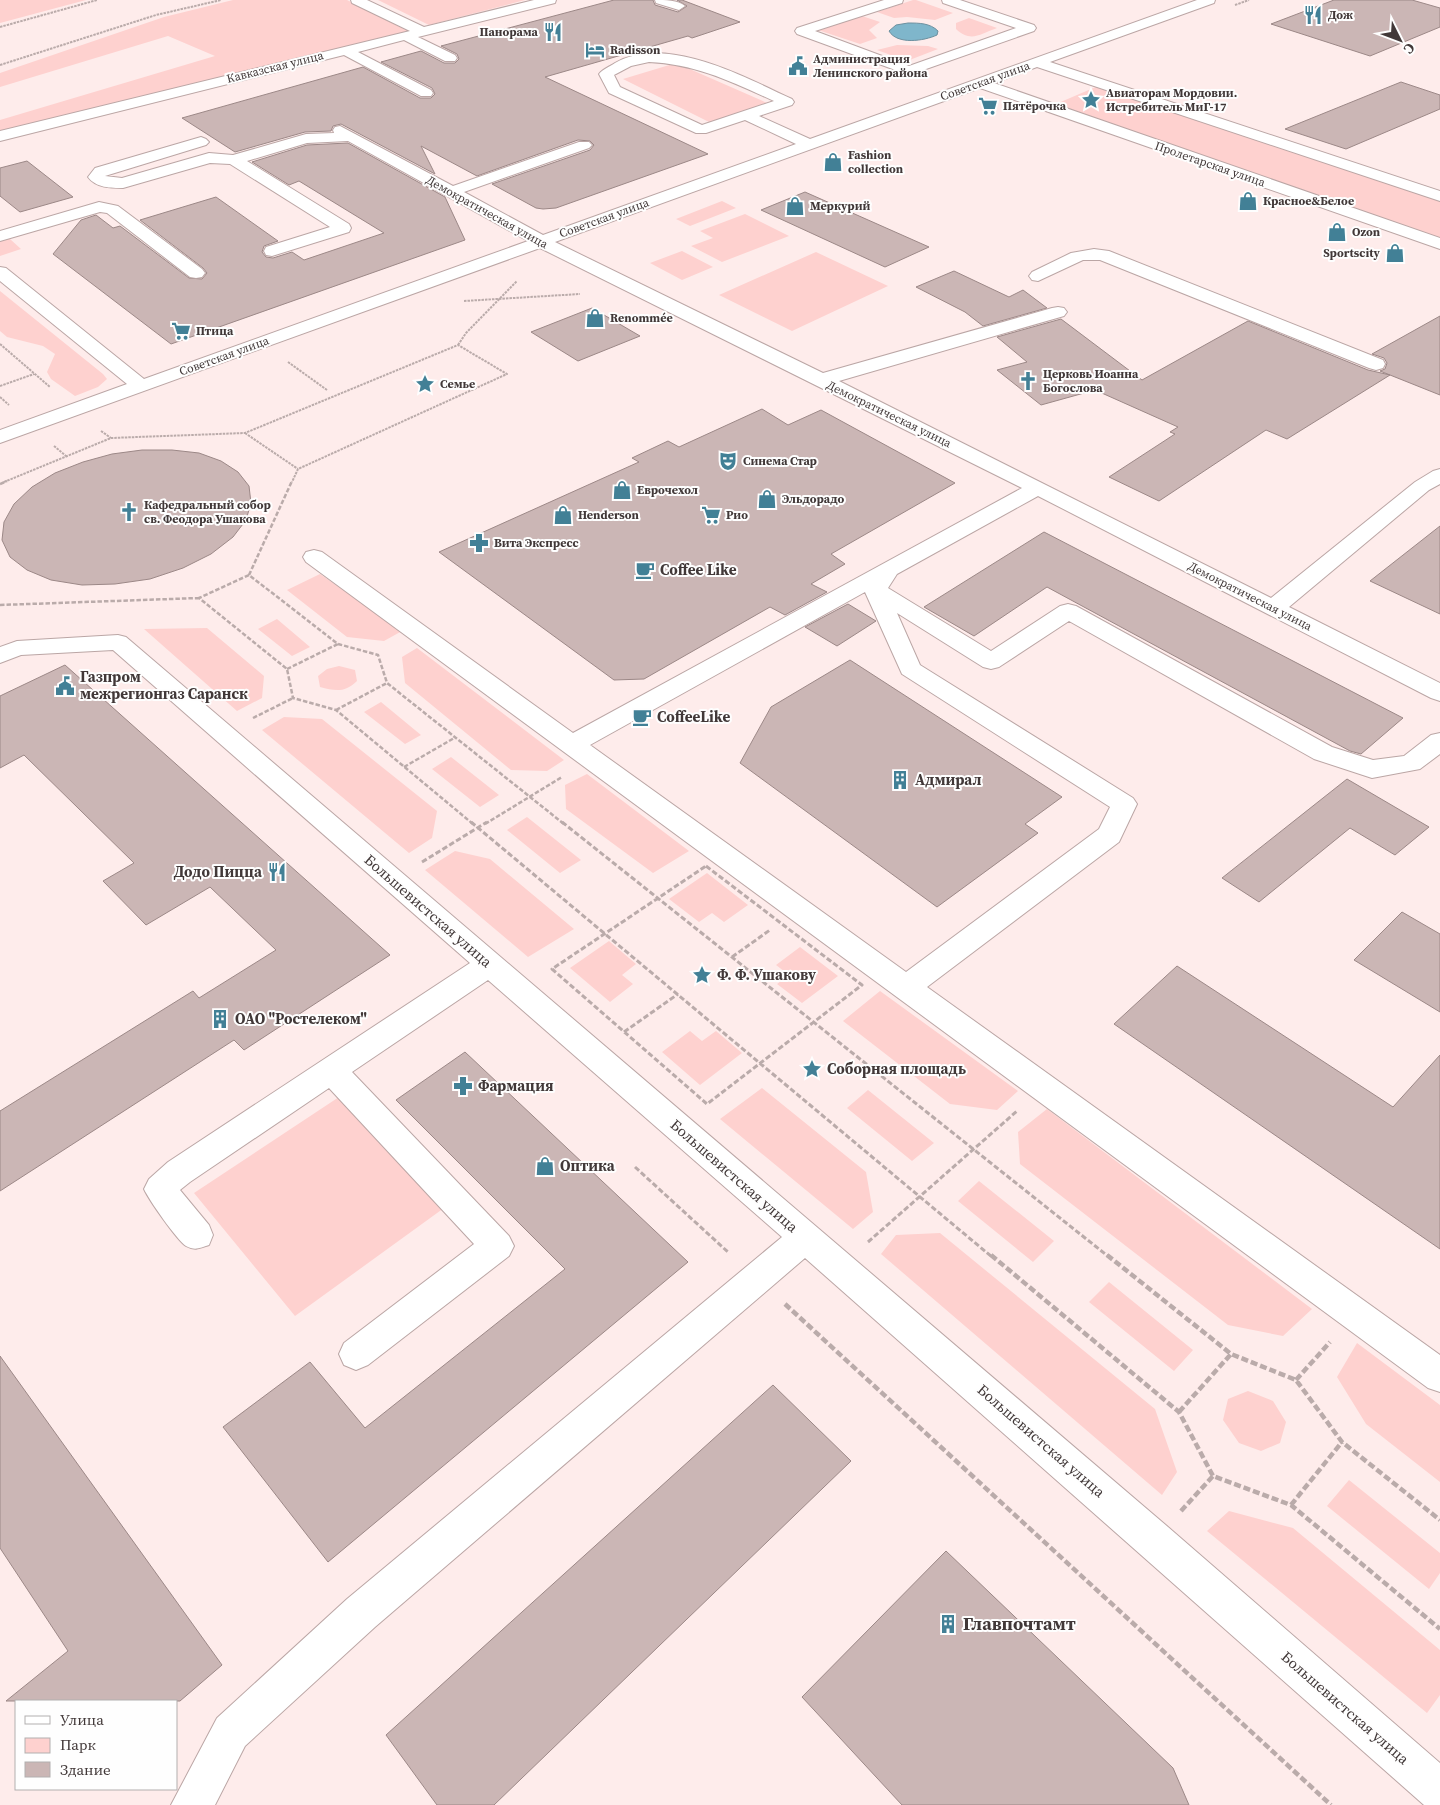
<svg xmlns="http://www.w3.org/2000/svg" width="1440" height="1805" font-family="'Source Serif 4',serif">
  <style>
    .green { fill: #fed1cf }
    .water { fill: #7fb6cb; stroke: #6c909f }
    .building { fill: #cbb6b5; stroke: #9c8887 }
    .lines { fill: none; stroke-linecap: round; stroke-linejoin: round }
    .minor-casing { stroke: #bba6a5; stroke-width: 2 }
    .path-far3 { stroke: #baabaa; stroke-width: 2; stroke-dasharray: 2.5 1; stroke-linecap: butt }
    .path-far2 { stroke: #baabaa; stroke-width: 2.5; stroke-dasharray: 4.5 2; stroke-linecap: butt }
    .path-far1 { stroke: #baabaa; stroke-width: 3; stroke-dasharray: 5.5 2.5; stroke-linecap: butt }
    .path { stroke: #baabaa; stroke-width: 4.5; stroke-dasharray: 7 3; stroke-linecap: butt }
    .minor { fill: #fff; fill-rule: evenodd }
    .labels { text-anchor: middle; stroke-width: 4; stroke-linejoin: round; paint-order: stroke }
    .far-poi-label { font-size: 12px; font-weight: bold; fill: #413838; stroke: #fefefe; text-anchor: start }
    .far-street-label { font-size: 12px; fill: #413838; stroke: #fefefe }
    .poi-label { font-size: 15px; font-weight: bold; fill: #413838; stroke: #fefefe; text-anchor: start }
    .street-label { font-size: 15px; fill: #413838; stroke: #fefefe }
    .near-poi-label { font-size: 18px; font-weight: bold; fill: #413838; stroke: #fefefe; text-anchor: start }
  </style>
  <rect width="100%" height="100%" fill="#feeceb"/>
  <path class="green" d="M0 0H86L0 23Z
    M233 0H347L408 31 0 132V120L215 56 168 36 0 87V73L164 17Z
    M378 0H525L429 25Z
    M913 0H916L953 13 935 20 907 17 894 18 877 12Z
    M862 16 880 22 869 30 877 38 860 44 818 30Z
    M969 18 997 28C980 34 971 43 956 29V23Z
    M897 45 928 46 938 49 907 61 877 50Z
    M676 63 774 106 715 125 623 79Z
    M1098 86 1440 201V238L1056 104Z
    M722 201 736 208 690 226 676 219Z
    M745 214 789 236 722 262 691 246 713 238 700 231Z
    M0 230 21 249 0 256Z
    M682 251 713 267 682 280 650 263Z
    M816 252 888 286 792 331 719 295Z
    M0 291 103 374 107 379 98 387 75 396 51 379 47 372 55 354 43 346 7 337 0 331Z
    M320 574 402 631 384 641 347 637 287 590Z
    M277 619 310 647 292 656 258 629Z
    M207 628 264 676 262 698 237 711 144 629Z
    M417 648 564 760 547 771 511 770 405 683 402 657Z
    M339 666 355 670 357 681C345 693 335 691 320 687L318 676 327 669Z
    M381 702 421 735 405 744 364 712Z
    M284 717 322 719 437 811 432 838 409 853 262 730Z
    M451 757 499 795 480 807 432 769Z
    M587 774 689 851 653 873 566 809 565 785Z
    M527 817 581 860 560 873 507 830Z
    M455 851 490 859 574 929 528 957 425 870Z
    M707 873 748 905 724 922 712 913 699 922 669 899Z
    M609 941 636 964 622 975 633 984 610 1002 570 968Z
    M800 947 838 976 802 1003 777 984 789 975 776 965Z
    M880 991 1018 1091 997 1110 950 1104 843 1021Z
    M690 1031 702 1041 716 1031 742 1053 700 1085 662 1052Z
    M762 1088 866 1172 873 1212 853 1229 720 1119Z
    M868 1090 934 1143 912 1161 847 1108Z
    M339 1097 444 1208 295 1316 194 1193Z
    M1047 1109 1312 1309 1283 1336 1228 1325 1020 1164 1018 1132Z
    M979 1181 1054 1241 1033 1262 958 1201Z
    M940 1233 1155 1409 1177 1472 1162 1495 881 1254 896 1235Z
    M1109 1282 1193 1350 1174 1371 1089 1302Z
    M1357 1343 1440 1405V1482L1366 1424 1337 1377Z
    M1248 1391 1273 1401 1286 1422 1280 1443 1261 1451 1239 1443 1223 1420 1228 1399Z
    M1349 1480 1440 1553V1573L1429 1589 1327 1506Z
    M1229 1511 1293 1528 1440 1650V1695L1427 1713 1207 1531Z"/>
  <path class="water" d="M908 23C919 23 930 23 938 31L937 35C924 41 897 45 889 31L896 25Z"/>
  <path class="building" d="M614 0H653L655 5 678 12 687 6 677 0H682L740 22 692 38 688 36 545 77 708 154 556 208 543 209 536 208 492 184 590 150 594 145 590 141 578 140 477 176 421 146 435 174 341 124 333 126 331 131 305 132 235 152 182 118 363 67 420 98H431L435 94 432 88 381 62 421 51 444 63H455L459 59 457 54 441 46Z
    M1334 0H1412L1440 8V27L1370 56 1271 24Z
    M1401 82 1440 95V109L1346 149 1285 129Z
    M348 143 445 197 465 240 171 344 53 254 81 220 96 215 113 228 120 226 189 278 202 279 207 273 203 268 140 220 216 197 278 241 264 246 262 252 266 257 273 258 292 252 304 260 384 233 299 181 289 185 252 162 307 145Z
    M27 161 73 197 20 212 0 196V168Z
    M805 192 929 247 885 267 761 210Z
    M954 271 1009 297 1023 290 1047 308 983 326 965 312 916 287Z
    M592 308 640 336 578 361 531 332Z
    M1440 316V395L1380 371 1385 369 1387 363 1384 358 1372 354Z
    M1061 319 1142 380 1248 321 1368 370 1390 375 1287 439 1266 430 1159 501 1109 477 1175 434 1170 432 1178 427 1095 390 1041 405 997 370 1027 362 997 337Z
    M762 409 788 425 821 410 955 483 831 554 845 564 811 584 827 592 785 615 770 607 644 679 614 680 439 552 639 462 632 458 668 441 679 447Z
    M142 450H172L199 453 221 461 238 472 249 486 251 503 246 520 233 537 211 554 183 568 150 579 115 584 82 585 51 580 27 570 10 557 2 540 4 522 14 504 32 487 55 473 83 462 112 454Z
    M1440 526V614L1370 581Z
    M1044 532 1403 718 1361 754 1350 751 1047 587 974 636 924 607Z
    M848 604 876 621 837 646 805 627Z
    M850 660 1062 797 1025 824 1038 833 937 907 740 763 771 707Z
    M65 665 390 955 244 1050 234 1040 0 1191V1111L193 991 199 998 276 950 210 887 146 925 103 881 134 863 24 755 0 768V696Z
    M1347 779 1429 827 1395 855 1350 828 1259 902 1222 878Z
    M1402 912 1440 934V1012L1354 960Z
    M1177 966 1393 1107 1440 1055V1249L1114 1024Z
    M465 1052 688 1262 328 1562 223 1427 310 1362 365 1428 565 1269 396 1100Z
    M0 1356 222 1665 180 1701H6L68 1651 0 1548Z
    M773 1385 851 1461 494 1805H437L386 1735Z
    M946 1551 1173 1768 1189 1805H902L802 1697Z"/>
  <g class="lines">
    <g class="minor-casing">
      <path id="minor" d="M351 0H367L424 27 534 0H556L555 3 418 37 455 55 457 58 455 61H445L404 40 358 52 431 90 433 93 431 96H421L344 55 0 141V131L410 31 352 3Z
        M655 0C665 0 678 0 685 6L679 10 656 3Z
        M884 0H903L902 3 815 31 909 66 1016 28 943 3 942 0H960L1034 25 1036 28 1034 31 909 75 797 34 795 31 797 28Z
        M1197 0H1215L1214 3 1050 62 1440 191V201L1037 67 994 83 1440 238V249L980 88 555 242 823 373 1052 308 1058 307 1064 308 1067 312 1064 316 839 381 1271 598 1415 482 1433 471 1440 469V484L1429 490 1289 607 1440 683V701L1431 698 1038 496 897 574 888 588 991 651 1060 606 1068 604 1076 606 1332 747 1373 760 1404 756 1431 735 1440 733V754L1420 769 1372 778 1314 759 1069 621 999 667 991 669 983 667 897 613 920 665 1133 798 1137 804 1119 842 927 987 1440 1355V1392L1428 1388 306 562 303 557 306 552 314 550 322 552 573 733 1022 488 540 248 0 443V430L127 384 0 281V267L6 268 144 379 528 241 348 141 307 143 247 161 349 224 351 228 349 232 272 256 266 255 264 251 266 247 330 227 230 164 210 163 123 188C111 188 96 188 88 177L95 168 201 137 206 139 209 142 206 145 105 176 122 178 209 153 233 155 306 134 334 133 333 130 335 127 340 126 453 186 579 142H589L592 145 589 148 464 192 543 235 796 144 745 120 706 133H696L609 93 599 74C603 69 609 67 615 63 667 34 744 77 792 99L794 102 792 105 759 116 810 139ZM649 62C696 64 732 82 774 101L702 125 620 87 614 75 631 66ZM865 592 902 674 1110 807 1099 829 906 972 590 745Z
        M99 202 118 206 202 269 205 273 202 277 196 278 190 277 107 213 100 212 0 241V231Z
        M1094 249 1109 251 1383 360 1385 364 1383 368 1376 370 1369 368 1100 260H1083L1038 281 1032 280 1029 276 1032 272 1071 253Z
        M118 635 126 637 1168 1527 1440 1763V1805H1424L805 1258 375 1627 245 1746 215 1805H171L217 1718 347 1599 782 1237 488 980 352 1072 509 1236 514 1246 509 1256 368 1365 356 1370 344 1365 339 1354 344 1343 474 1244 329 1088 190 1182 180 1190 209 1225 213 1235 209 1245C200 1248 195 1251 186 1246 177 1240 149 1200 144 1189L149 1179 168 1162 470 963 113 650 21 655 0 663V647L17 641Z"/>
    </g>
    <path class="path-far3" d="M1235 5 1249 0
      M0 27 97 0
      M0 65 156 15 221 0
      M464 301 580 294
      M0 344 50 387
      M458 345 466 333 517 281
      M288 362 327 390
      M0 386 34 374
      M0 397 9 405
      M101 431 111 438
      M245 433 298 469
      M54 446 66 456
      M4 482 111 438 245 433 458 345 507 374 298 469 292 482"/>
    <path class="path-far2" d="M0 484 7 481
      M249 575 292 481
      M0 605 199 598
      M287 669 338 644
      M336 710 387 683
      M253 718 293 698
      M404 767 456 737
      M473 824 336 710 293 698 287 669 199 598 249 575 338 644 378 655 387 683 564 824
      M485 824 562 777"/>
    <path class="path-far1" d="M471 822 992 1257
      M562 822 1109 1257
      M422 862 487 822
      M706 866 862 985 707 1104 552 969Z
      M732 957 770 930
      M624 1032 678 994
      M635 1167 729 1253
      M868 1242 1017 1111"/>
    <path class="path" d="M991 1255 1179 1412 1213 1476 1291 1505 1440 1629
      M1107 1255 1231 1354 1296 1380 1342 1442 1440 1520
      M785 1304 1331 1805
      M1296 1380 1330 1342
      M1179 1412 1231 1354
      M1291 1505 1342 1442
      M1181 1511 1213 1476"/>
    <use href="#minor" class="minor"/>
  </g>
  <defs>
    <g id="restaurant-bare" transform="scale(1.5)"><path d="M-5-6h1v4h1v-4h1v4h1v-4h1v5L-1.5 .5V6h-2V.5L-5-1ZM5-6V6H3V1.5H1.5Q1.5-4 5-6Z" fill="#428096" stroke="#fefefe" stroke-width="2.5" paint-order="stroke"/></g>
    <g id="hotel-bare" transform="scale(1.5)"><path d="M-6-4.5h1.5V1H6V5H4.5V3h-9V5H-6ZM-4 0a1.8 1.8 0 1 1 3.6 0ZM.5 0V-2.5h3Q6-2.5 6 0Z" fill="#428096" stroke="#fefefe" stroke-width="2.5" paint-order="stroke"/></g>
    <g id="civic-bare" transform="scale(1.5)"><path d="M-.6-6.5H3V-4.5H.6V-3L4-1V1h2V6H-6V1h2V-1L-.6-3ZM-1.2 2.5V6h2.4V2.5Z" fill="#428096" stroke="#fefefe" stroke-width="2.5" paint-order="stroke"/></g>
    <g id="sight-bare" transform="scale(1.5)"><path d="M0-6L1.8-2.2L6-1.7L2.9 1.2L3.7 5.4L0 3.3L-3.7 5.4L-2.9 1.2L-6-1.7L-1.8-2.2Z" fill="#428096" stroke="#fefefe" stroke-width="2.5" paint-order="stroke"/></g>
    <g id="supermarket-bare" transform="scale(1.5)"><path d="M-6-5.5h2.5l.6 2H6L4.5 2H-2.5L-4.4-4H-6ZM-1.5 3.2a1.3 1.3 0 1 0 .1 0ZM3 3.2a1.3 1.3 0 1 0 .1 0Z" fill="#428096" stroke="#fefefe" stroke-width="2.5" paint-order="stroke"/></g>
    <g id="shop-bare" transform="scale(1.5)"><path d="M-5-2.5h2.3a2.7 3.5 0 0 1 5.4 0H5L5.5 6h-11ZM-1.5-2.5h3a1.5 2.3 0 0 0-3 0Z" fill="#428096" stroke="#fefefe" stroke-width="2.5" paint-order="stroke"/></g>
    <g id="church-bare" transform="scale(1.5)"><path d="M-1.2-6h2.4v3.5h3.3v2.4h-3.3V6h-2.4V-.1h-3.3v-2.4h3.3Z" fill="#428096" stroke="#fefefe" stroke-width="2.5" paint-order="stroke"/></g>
    <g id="theatre-bare" transform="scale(1.5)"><path d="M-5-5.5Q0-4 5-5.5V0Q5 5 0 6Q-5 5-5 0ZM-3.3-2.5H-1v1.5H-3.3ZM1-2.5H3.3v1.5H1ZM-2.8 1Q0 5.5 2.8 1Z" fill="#428096" stroke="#fefefe" stroke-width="2.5" paint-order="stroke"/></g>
    <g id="pharmacy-bare" transform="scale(1.5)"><path d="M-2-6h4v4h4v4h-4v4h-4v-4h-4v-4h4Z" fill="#428096" stroke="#fefefe" stroke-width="2.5" paint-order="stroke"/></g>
    <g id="cafe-bare" transform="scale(1.5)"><path d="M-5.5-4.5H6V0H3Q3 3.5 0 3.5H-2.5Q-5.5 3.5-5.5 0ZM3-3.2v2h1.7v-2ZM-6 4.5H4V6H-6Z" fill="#428096" stroke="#fefefe" stroke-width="2.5" paint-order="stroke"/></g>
    <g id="building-bare" transform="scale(1.5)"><path d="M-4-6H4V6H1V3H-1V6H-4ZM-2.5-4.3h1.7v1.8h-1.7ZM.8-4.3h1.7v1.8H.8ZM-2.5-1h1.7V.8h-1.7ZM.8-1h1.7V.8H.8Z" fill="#428096" stroke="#fefefe" stroke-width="2.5" paint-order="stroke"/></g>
  </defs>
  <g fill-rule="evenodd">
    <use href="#restaurant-bare" x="1313" y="15"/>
    <use href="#restaurant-bare" x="553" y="32"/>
    <use href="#hotel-bare" x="595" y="50"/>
    <use href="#civic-bare" x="798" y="66"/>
    <use href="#sight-bare" x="1091" y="100"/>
    <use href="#supermarket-bare" x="988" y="106"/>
    <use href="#shop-bare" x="833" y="162"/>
    <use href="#shop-bare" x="1248" y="201"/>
    <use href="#shop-bare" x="795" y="206"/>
    <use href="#shop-bare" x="1337" y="232"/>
    <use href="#shop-bare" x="1395" y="253"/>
    <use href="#shop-bare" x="595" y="318"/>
    <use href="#supermarket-bare" x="181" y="331"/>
    <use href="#church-bare" x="1028" y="381"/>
    <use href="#sight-bare" x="425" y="384"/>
    <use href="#theatre-bare" x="728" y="461"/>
    <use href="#shop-bare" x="622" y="490"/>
    <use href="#shop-bare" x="767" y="499"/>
    <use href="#church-bare" x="129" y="512"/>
    <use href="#shop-bare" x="563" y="515"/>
    <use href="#supermarket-bare" x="711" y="515"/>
    <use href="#pharmacy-bare" x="479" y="543"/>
    <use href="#cafe-bare" x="645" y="570"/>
    <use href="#civic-bare" x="65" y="686"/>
    <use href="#cafe-bare" x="642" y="717"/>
    <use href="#building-bare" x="900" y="780"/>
    <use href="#restaurant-bare" x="277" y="872"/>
    <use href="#sight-bare" x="702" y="975"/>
    <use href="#building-bare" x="220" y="1019"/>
    <use href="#sight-bare" x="812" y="1069"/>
    <use href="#pharmacy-bare" x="463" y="1086"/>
    <use href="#shop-bare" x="545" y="1166"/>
    <use href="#building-bare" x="948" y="1624"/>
  </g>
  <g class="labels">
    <g class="far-poi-label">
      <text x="1328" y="19">Дож</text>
      <text x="538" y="36" text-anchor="end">Панорама</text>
      <text x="610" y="54">Radisson</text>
      <text x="813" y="63">Администрация<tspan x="813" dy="14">Ленинского района</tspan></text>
      <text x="1106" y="97">Авиаторам Мордовии.<tspan x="1106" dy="14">Истребитель МиГ-17</tspan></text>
      <text x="1003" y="110">Пятёрочка</text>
      <text x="848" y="159">Fashion<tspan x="848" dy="14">collection</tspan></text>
      <text x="1263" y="205">Красное&amp;Белое</text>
      <text x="810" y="210">Меркурий</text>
      <text x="1352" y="236">Ozon</text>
      <text x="1380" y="257" text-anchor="end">Sportscity</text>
      <text x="610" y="322">Renommée</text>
      <text x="196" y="335">Птица</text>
      <text x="1043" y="378">Церковь Иоанна<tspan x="1043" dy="14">Богослова</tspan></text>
      <text x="440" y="388">Семье</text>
      <text x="743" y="465">Синема Стар</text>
      <text x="637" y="494">Еврочехол</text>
      <text x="782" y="503">Эльдорадо</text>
      <text x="144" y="509">Кафедральный собор<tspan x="144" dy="14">св. Феодора Ушакова</tspan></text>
      <text x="578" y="519">Henderson</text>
      <text x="726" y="519">Рио</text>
      <text x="494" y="547">Вита Экспресс</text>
    </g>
    <g class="far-street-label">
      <text transform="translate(275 67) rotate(-14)" y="4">Кавказская улица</text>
      <text transform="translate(985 81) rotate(-20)" y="4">Советская улица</text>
      <text transform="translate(1210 164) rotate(19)" y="4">Пролетарская улица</text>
      <text transform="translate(487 212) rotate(29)" y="4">Демократическая улица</text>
      <text transform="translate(604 218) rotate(-20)" y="4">Советская улица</text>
      <text transform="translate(224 356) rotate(-20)" y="4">Советская улица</text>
      <text transform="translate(889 414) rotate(26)" y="4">Демократическая улица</text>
      <text transform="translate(1250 596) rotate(27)" y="4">Демократическая улица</text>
    </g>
    <g class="poi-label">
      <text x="660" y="575">Coffee Like</text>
      <text x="80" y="682">Газпром<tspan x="80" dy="17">межрегионгаз Саранск</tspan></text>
      <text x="657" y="722">CoffeeLike</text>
      <text x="915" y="785">Адмирал</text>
      <text x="262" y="877" text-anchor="end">Додо Пицца</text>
      <text x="717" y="980">Ф. Ф. Ушакову</text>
      <text x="235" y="1024">ОАО "Ростелеком"</text>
      <text x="827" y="1074">Соборная площадь</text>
      <text x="478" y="1091">Фармация</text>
      <text x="560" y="1171">Оптика</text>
    </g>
    <g class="street-label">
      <text transform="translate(428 911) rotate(41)" y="5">Большевистская улица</text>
      <text transform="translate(734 1176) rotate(41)" y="5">Большевистская улица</text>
      <text transform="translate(1041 1441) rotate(41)" y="5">Большевистская улица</text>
      <text transform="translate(1345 1708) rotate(41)" y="5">Большевистская улица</text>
    </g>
    <g class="near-poi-label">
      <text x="963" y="1630">Главпочтамт</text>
    </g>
  </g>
  <rect x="15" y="1700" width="162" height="90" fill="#fefefe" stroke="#b2afaf"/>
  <rect x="25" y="1716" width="25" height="8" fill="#ffffff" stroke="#b2afaf"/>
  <text x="60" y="1725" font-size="15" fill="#413838">Улица</text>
  <rect x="25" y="1738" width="25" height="15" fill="#fed1cf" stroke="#b2afaf"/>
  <text x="60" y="1750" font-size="15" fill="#413838">Парк</text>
  <rect x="25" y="1762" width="25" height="15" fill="#cbb6b5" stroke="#b2afaf"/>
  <text x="60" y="1775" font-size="15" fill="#413838">Здание</text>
  <g transform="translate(1400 40) rotate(132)" stroke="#fefefe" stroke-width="4" paint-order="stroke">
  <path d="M0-4L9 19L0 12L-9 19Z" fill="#413838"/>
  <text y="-8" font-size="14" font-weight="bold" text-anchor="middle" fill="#413838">С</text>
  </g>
</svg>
